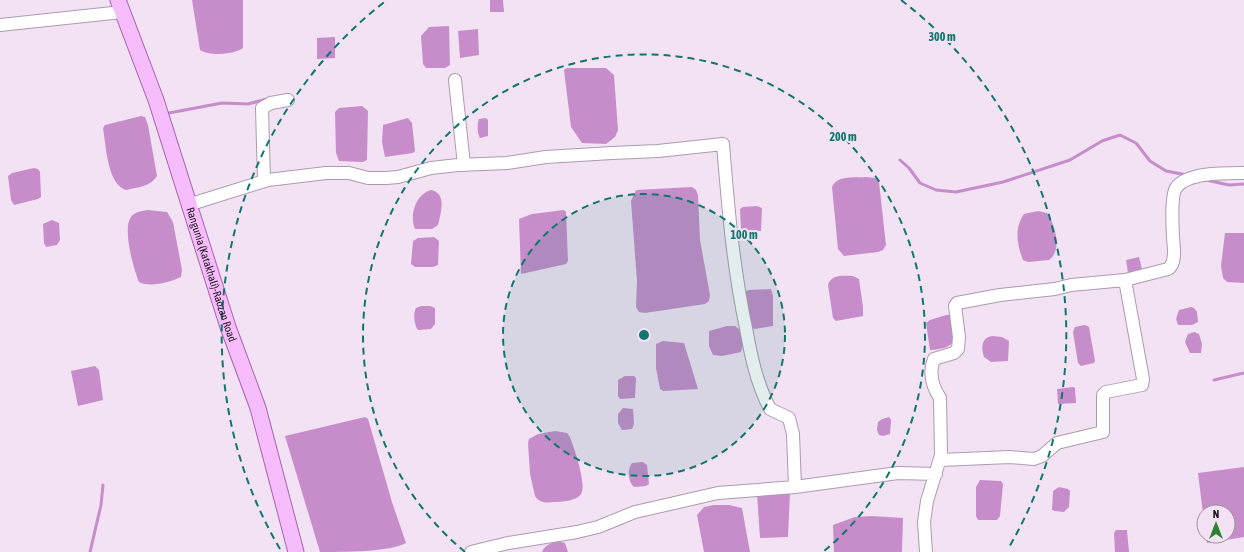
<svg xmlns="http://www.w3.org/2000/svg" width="1244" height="552" font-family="'Asap Condensed',sans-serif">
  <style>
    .water { fill: #c78dcb }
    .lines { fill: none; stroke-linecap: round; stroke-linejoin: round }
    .stream { stroke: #c78dcb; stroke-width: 3 }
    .minor-casing { stroke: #ab9cac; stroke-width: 14 }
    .major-casing { stroke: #a664ab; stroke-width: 17 }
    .minor { stroke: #fff; stroke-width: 12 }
    .major { stroke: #f7bcfb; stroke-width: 15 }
    .ring { fill: none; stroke: #0f766e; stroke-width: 2; stroke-dasharray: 7 5 }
    .labels { text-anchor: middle; stroke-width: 4; stroke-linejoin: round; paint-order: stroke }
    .street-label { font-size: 11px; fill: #1a141a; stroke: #f3e2f4 }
    .centre { fill: #0f766e; stroke: #f3e2f4; stroke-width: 2 }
    .ring-label { font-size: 12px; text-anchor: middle; font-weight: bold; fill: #0f766e; stroke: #f3e2f4; stroke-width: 4; stroke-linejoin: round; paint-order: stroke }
  </style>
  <rect width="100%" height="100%" fill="#f3e2f4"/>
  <path class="water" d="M192 0H243V48C234 55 209 56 200 50Z
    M490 0H503L504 12H490Z
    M449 26 450 65 445 68H426L423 64 421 36 429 27Z
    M478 29 479 55 460 58 458 31Z
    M335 37V58L317 59V38Z
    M567 68H606L614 75 618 130 615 137 606 144 582 143 571 127 564 70Z
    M362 106 368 111 367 160 363 162 339 161 336 153 335 112 339 108Z
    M141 116 145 117 148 125 157 176C150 187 138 187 126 190 107 184 106 145 103 128L105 125Z
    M408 118 412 123 415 151 413 153 385 157 382 142 383 125Z
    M486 118 488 120V136L480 138C477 133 477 124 479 119Z
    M34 168 38 169 40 172 41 197 38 199 14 205 11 200 8 176 12 173Z
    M866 177 876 178 879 182 886 245 883 250 878 252 844 256 838 249 832 187C837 175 854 178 866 177Z
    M692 187 696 190 698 195 700 240 710 295 709 301 705 304 645 313 639 312 636 307 637 281 631 201 636 190Z
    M431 190C447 193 441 213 438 225L432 229H415C409 215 416 194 431 190Z
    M757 206 762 208 761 231 742 232 741 230 740 209 743 207Z
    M148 210 167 212 173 222 182 270 181 277C170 282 151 288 139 282 134 270 122 229 131 217 134 212 142 211 148 210Z
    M564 210 566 212 568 261 566 264 521 274 519 219 532 214Z
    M1038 211 1047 213C1055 225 1063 250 1049 260L1028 262 1023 260C1017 245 1014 228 1024 214Z
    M52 220 59 223 60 240 57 245 46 247 44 243 43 224Z
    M1225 233H1244V283L1227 282 1223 278 1221 266Z
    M434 237 439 241 438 265 433 267H415L411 264 413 241 418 238Z
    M1139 257 1142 269 1128 273 1126 260Z
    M853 276 859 279 863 307V316L836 321 833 318 828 285C831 274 844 276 853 276Z
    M771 289 773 296V326L755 329 752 328 743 294 748 290Z
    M421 306H430L435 308V324L431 329 418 330C414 325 413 313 416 308Z
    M1191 307 1194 308 1197 312 1198 322 1192 325H1178L1176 319 1179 310Z
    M946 315H950C954 340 960 348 930 350L926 323 930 320Z
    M1085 325 1089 327 1095 361 1094 363 1081 366 1078 363 1073 332 1075 327Z
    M727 326H735L739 329 743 344 741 352 722 356 713 355 709 346V331Z
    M1194 332 1199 334 1202 344 1201 353H1190L1185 342 1188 334Z
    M992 336 1002 337 1009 341 1008 361 991 362 984 357C981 348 981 338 992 336Z
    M663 341 684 343 698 389 663 391 660 389 656 368V344Z
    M95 366 99 370 103 400 78 406 71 371Z
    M625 376H634L636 378 635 398 620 399 618 396V380Z
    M1073 387 1075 388 1076 403 1058 404 1057 389Z
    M623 408 633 409 634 424 632 429 622 430 618 423V414Z
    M365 417 368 419 392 502 406 543C390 552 342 552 320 552L285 436Z
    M889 417 891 420 890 434 883 436 879 435 877 430 878 422 882 419Z
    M555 431 567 433 570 437C574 448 587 484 581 494 577 501 561 502 554 502 547 503 539 503 535 496L530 474 528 443 529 439 538 434Z
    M643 462 647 465 649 484 646 486 634 487C628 482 627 469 632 463Z
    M1244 467V537L1207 543 1206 536H1228V512H1204V522L1198 473Z
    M980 480 1001 481 1003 484 1000 516 997 520H978L976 516V487Z
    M1059 487 1068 489 1070 491 1069 507 1064 512 1055 511 1052 510 1053 491Z
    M790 492 788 537 760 538 757 494Z
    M714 505H729L742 508 750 552H704L697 515 704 507Z
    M872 516 903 518 902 552H834L833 525 855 517Z
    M1116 530H1127L1129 552H1115L1114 533Z
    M562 542 565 543 568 552H542C546 543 553 542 562 542Z"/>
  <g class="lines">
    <path class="stream" d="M169 113 222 103 248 104 267 99
      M900 160 909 168 920 183 936 190 956 192 1003 182 1070 160 1102 141 1120 135 1136 143 1150 161 1166 171 1187 175
      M1206 180 1229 185 1244 184
      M1214 380 1244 373
      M90 552 101 505 103 485"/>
    <g class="minor-casing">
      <path id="minor" d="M0 25 122 12
        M455 80 464 165
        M264 181 262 108 271 103 288 100
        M188 205 268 180 326 173H349L368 178H386L398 177 431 168 458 165 507 163 546 157 612 153 658 151 723 144C728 206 733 267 746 328 751 357 757 384 770 409L789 418 793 434 795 487
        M940 460 1010 457 1034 459 1042 456 1057 443 1103 432V395L1106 392 1142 385 1143 379 1125 280
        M471 552 508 543 577 532 598 527 635 512 718 493 795 487 898 473 936 474
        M926 552 924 522 927 501 941 455 940 398C932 386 929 372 934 359L954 353 958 349 959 337 955 306 957 303 1000 295 1055 289 1071 285 1125 280 1168 269C1174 265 1174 257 1174 250 1173 238 1170 197 1176 188 1187 172 1226 173 1244 173"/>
    </g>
    <g class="major-casing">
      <g id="major">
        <path id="s1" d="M118 0 156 100 228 327 258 408 296 552"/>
      </g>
    </g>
    <use href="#minor" class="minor"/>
    <use href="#major" class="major"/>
  </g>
  <circle cx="644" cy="335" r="141" fill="#0f766e" fill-opacity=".12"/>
  <g class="ring">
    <circle cx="644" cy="335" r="141"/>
    <path d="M465 552A281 281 0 1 1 823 552"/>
    <path d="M280 549A422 422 0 0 1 387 0M901 0A422 422 0 0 1 1008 549"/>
  </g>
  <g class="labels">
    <g class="street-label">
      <text dy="4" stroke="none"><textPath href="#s1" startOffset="290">Rangunia (Katakhali)-Raozan Road</textPath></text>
    </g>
  </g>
  <circle cx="644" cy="335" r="6" class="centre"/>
  <g class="ring-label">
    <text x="942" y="41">300 m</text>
    <text x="843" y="141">200 m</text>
    <text x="744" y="239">100 m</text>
  </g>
  <g transform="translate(1216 524)"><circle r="19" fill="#f3e2f4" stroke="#9c909d"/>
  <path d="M0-3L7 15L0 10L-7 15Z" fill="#2a812f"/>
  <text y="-6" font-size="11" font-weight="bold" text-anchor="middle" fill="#1a141a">N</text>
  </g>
</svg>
